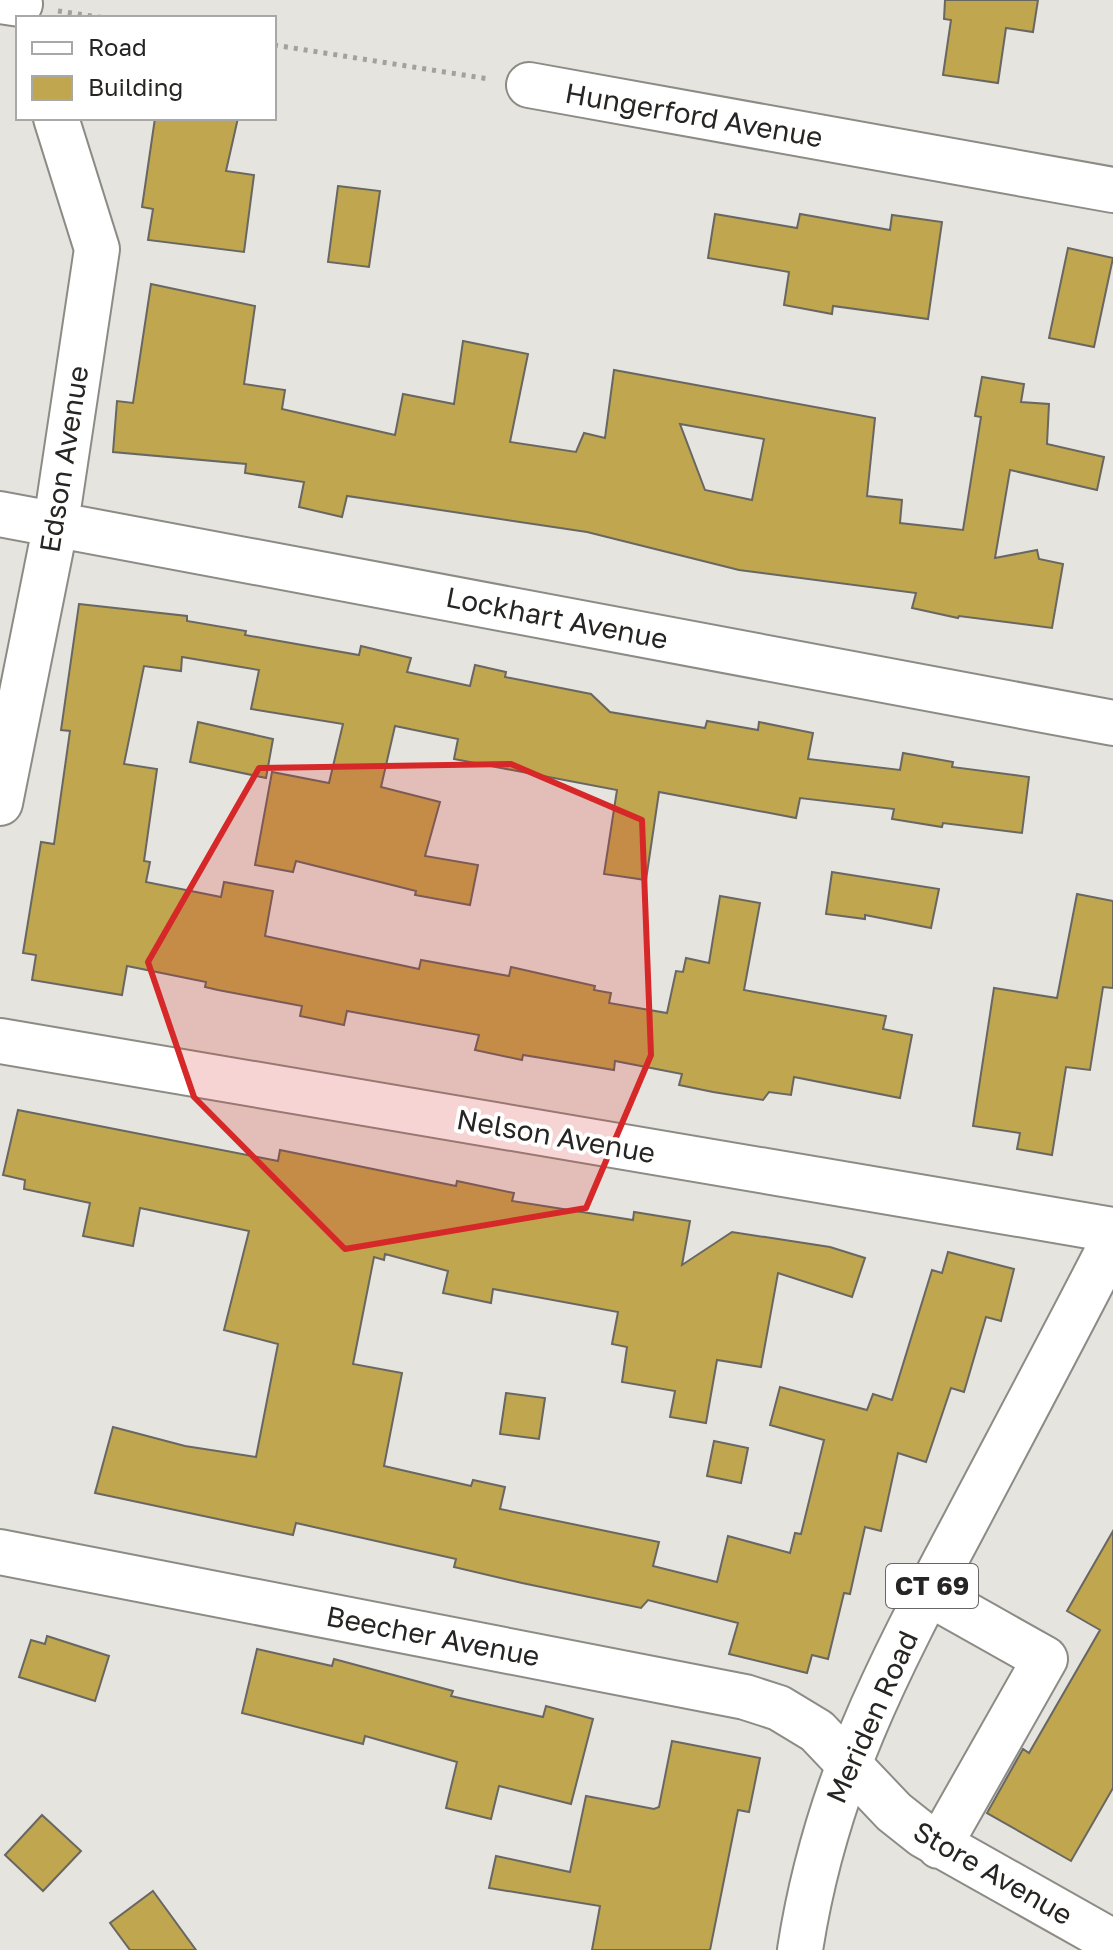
<svg xmlns="http://www.w3.org/2000/svg" width="1113" height="1950" font-family="'Golos Text',sans-serif">
  <style>
    .building { fill: #c0a64e; stroke: #686762; stroke-width: 2; fill-rule: evenodd }
    .lines { fill: none; stroke-linecap: round; stroke-linejoin: round }
    .minor-casing { stroke: #8c8b85; stroke-width: 48 }
    .major-casing { stroke: #8c8b85; stroke-width: 48 }
    .path { stroke: #a2a19c; stroke-width: 5; stroke-dasharray: 4 6; stroke-linecap: butt }
    .minor { stroke: #fff; stroke-width: 44 }
    .major { stroke: #fff; stroke-width: 44 }
    .marked { fill: #d62828; fill-opacity: 0.2; stroke: #d62828; stroke-width: 6; stroke-linejoin: round }
    .labels { text-anchor: middle; stroke-width: 8; stroke-linejoin: round; paint-order: stroke }
    .shield { fill: #fff; stroke: #676665; stroke-width: 2 }
    .shield-label { font-size: 26px; font-weight: bold; fill: #262523 }
    .street-label { font-size: 28px; fill: #262523; stroke: #fff }
  </style>
  <rect width="100%" height="100%" fill="#e6e4de"/>
  <path class="building" d="M945 0H1038L1033 32 1006 28 998 83 943 75 951 20 944 19Z
    M155 118H238L226 171 254 175 244 252 148 240 153 209 142 207Z
    M338 186 380 191 369 267 328 262Z
    M715 214 797 228 800 214 890 230 892 215 942 222 928 319 833 306 832 314 784 305 789 272 708 258Z
    M1068 248 1113 258 1094 347 1049 338Z
    M151 284 255 306 244 384 285 390 282 409 395 435 403 394 454 404 463 341 528 354 510 442 576 452 584 433 605 438 614 370 875 418 867 496 902 500 900 523 963 530 981 417 975 416 982 377 1024 384 1021 402 1049 404 1047 444 1104 457 1097 490 1010 470 995 558 1037 550 1039 559 1063 564 1052 628 959 616 958 618 912 608 916 593 739 570 587 532 347 496 342 517 299 507 304 482 245 473 246 464 113 452 117 401 133 403ZM680 424 764 439 752 500 705 490Z
    M79 604 187 616V621L246 631 245 635 359 655 361 646 411 658 407 672 470 686 475 665 506 672 505 677 591 694 610 712 705 728 707 721 758 730 759 722 813 733 808 759 900 770 903 753 953 762 952 767 1029 777 1022 833 943 823 942 827 892 819 894 809 800 798 796 818 659 792 646 880 604 874 617 790 454 759 458 739 395 726 381 787 440 802 425 856 478 865 470 905 415 895 416 891 296 861 293 872 255 865 272 772 329 783 343 724 251 709 259 670 182 657 181 671 144 666 124 764 157 769 144 861 150 862 146 882 221 897 224 882 273 891 265 936 419 969 421 960 509 976 511 967 595 986 594 990 611 993 609 1003 667 1013 676 971 683 972 686 958 709 963 720 896 760 903 744 990 886 1016 883 1029 912 1035 900 1098 794 1077 791 1095 769 1092 763 1100 713 1092 679 1085 682 1074 615 1061 614 1070 523 1055 522 1060 475 1050 479 1035 347 1011 344 1025 300 1016 302 1006 218 990 205 987 206 982 127 966 122 995 32 980 36 955 23 953 41 842 54 844 70 731 61 730Z
    M198 722 273 739 266 778 190 762Z
    M832 872 939 889 931 928 865 915V919L826 914Z
    M1077 894 1113 901V988L1103 987 1090 1070 1066 1067 1052 1155 1017 1149 1020 1133 973 1126 994 988 1057 998Z
    M18 1110 278 1161 280 1150 456 1186 457 1181 514 1193 512 1201 633 1220 634 1212 690 1221 682 1265 732 1232 830 1247 865 1258 852 1297 778 1273 761 1367 717 1360 706 1423 670 1417 675 1391 622 1382 627 1347 612 1344 618 1312 493 1289 491 1303 443 1293 448 1271 385 1254 384 1260 374 1257 353 1364 402 1373 384 1466 471 1486 473 1480 505 1487 500 1509 659 1542 653 1566 717 1582 728 1536 790 1553 795 1533 801 1534 824 1440 770 1425 780 1387 867 1410 873 1394 892 1400 932 1270 942 1273 948 1252 1014 1269 1001 1321 986 1317 964 1392 951 1388 926 1462 898 1453 881 1531 865 1527 850 1594 844 1593 828 1659 812 1655 807 1673 729 1654 738 1623 648 1600 641 1608 522 1583 454 1567 456 1559 296 1523 293 1535 95 1493 113 1427 185 1446 256 1457 278 1344 224 1330 249 1231 140 1208 133 1246 83 1236 90 1203 24 1189 25 1180 3 1175Z
    M506 1393 545 1398 539 1439 500 1434Z
    M714 1441 748 1448 741 1483 707 1476Z
    M1113 1531V1788L1071 1861 987 1813 1023 1749 1029 1753 1100 1630 1067 1611Z
    M47 1636 109 1656 95 1701 19 1677 31 1640 45 1644Z
    M257 1649 332 1666 334 1659 453 1691 451 1696 543 1717 546 1706 593 1719 571 1804 499 1786 491 1819 446 1808 457 1762 365 1736 363 1744 242 1713Z
    M672 1741 760 1758 749 1812 738 1810 710 1950H592L600 1906 489 1888 496 1856 570 1872 586 1796 654 1809 659 1807Z
    M42 1815 81 1851 43 1891 5 1855Z
    M153 1891 196 1950H130L110 1923Z"/>
  <g class="lines">
    <g class="minor-casing">
      <path id="minor" d="M0 1 20 4
        M529 85 1113 190
        M0 514 1113 723
        M0 803 56 523 97 249 56 118
        M0 1041 1113 1230
        M0 1552 745 1697 779 1708 817 1731 894 1812 923 1835 1113 1942
        M928 1593 1045 1659 939 1846"/>
    </g>
    <g class="major-casing">
      <path id="major" d="M800 1950C825 1787 887 1670 963 1527 1013 1432 1064 1337 1113 1241"/>
    </g>
    <path class="path" d="M58 11 105 18
      M274 45 489 79"/>
    <use href="#minor" class="minor"/>
    <use href="#major" class="major"/>
  </g>
  <path class="marked" d="M511 764 642 820 651 1055 586 1208 345 1249 194 1097 148 962 259 768Z"/>
  <g class="labels">
    <rect class="shield" x="886" y="1564" width="92" height="44" rx="6"/>
    <g class="shield-label">
      <text x="932" y="1595">CT 69</text>
    </g>
    <g class="street-label">
      <text transform="translate(694 115) rotate(10)" y="10">Hungerford Avenue</text>
      <text transform="translate(64 459) rotate(-81)" y="10">Edson Avenue</text>
      <text transform="translate(557 618) rotate(11)" y="10">Lockhart Avenue</text>
      <text transform="translate(556 1136) rotate(10)" y="10">Nelson Avenue</text>
      <text transform="translate(433 1636) rotate(11)" y="10">Beecher Avenue</text>
      <text transform="translate(872 1717) rotate(-66)" y="10">Meriden Road</text>
      <text transform="translate(993 1873) rotate(30)" y="10">Store Avenue</text>
    </g>
  </g>
  <rect x="16" y="16" width="260" height="104" fill="#ffffff" stroke="#a8a8a7" stroke-width="2"/>
  <rect x="32" y="42" width="40" height="12" fill="#ffffff" stroke="#a8a8a7" stroke-width="2"/>
  <text x="88" y="56" font-size="24" fill="#262523">Road</text>
  <rect x="32" y="76" width="40" height="24" fill="#c0a64e" stroke="#a8a8a7" stroke-width="2"/>
  <text x="88" y="96" font-size="24" fill="#262523">Building</text>
</svg>
